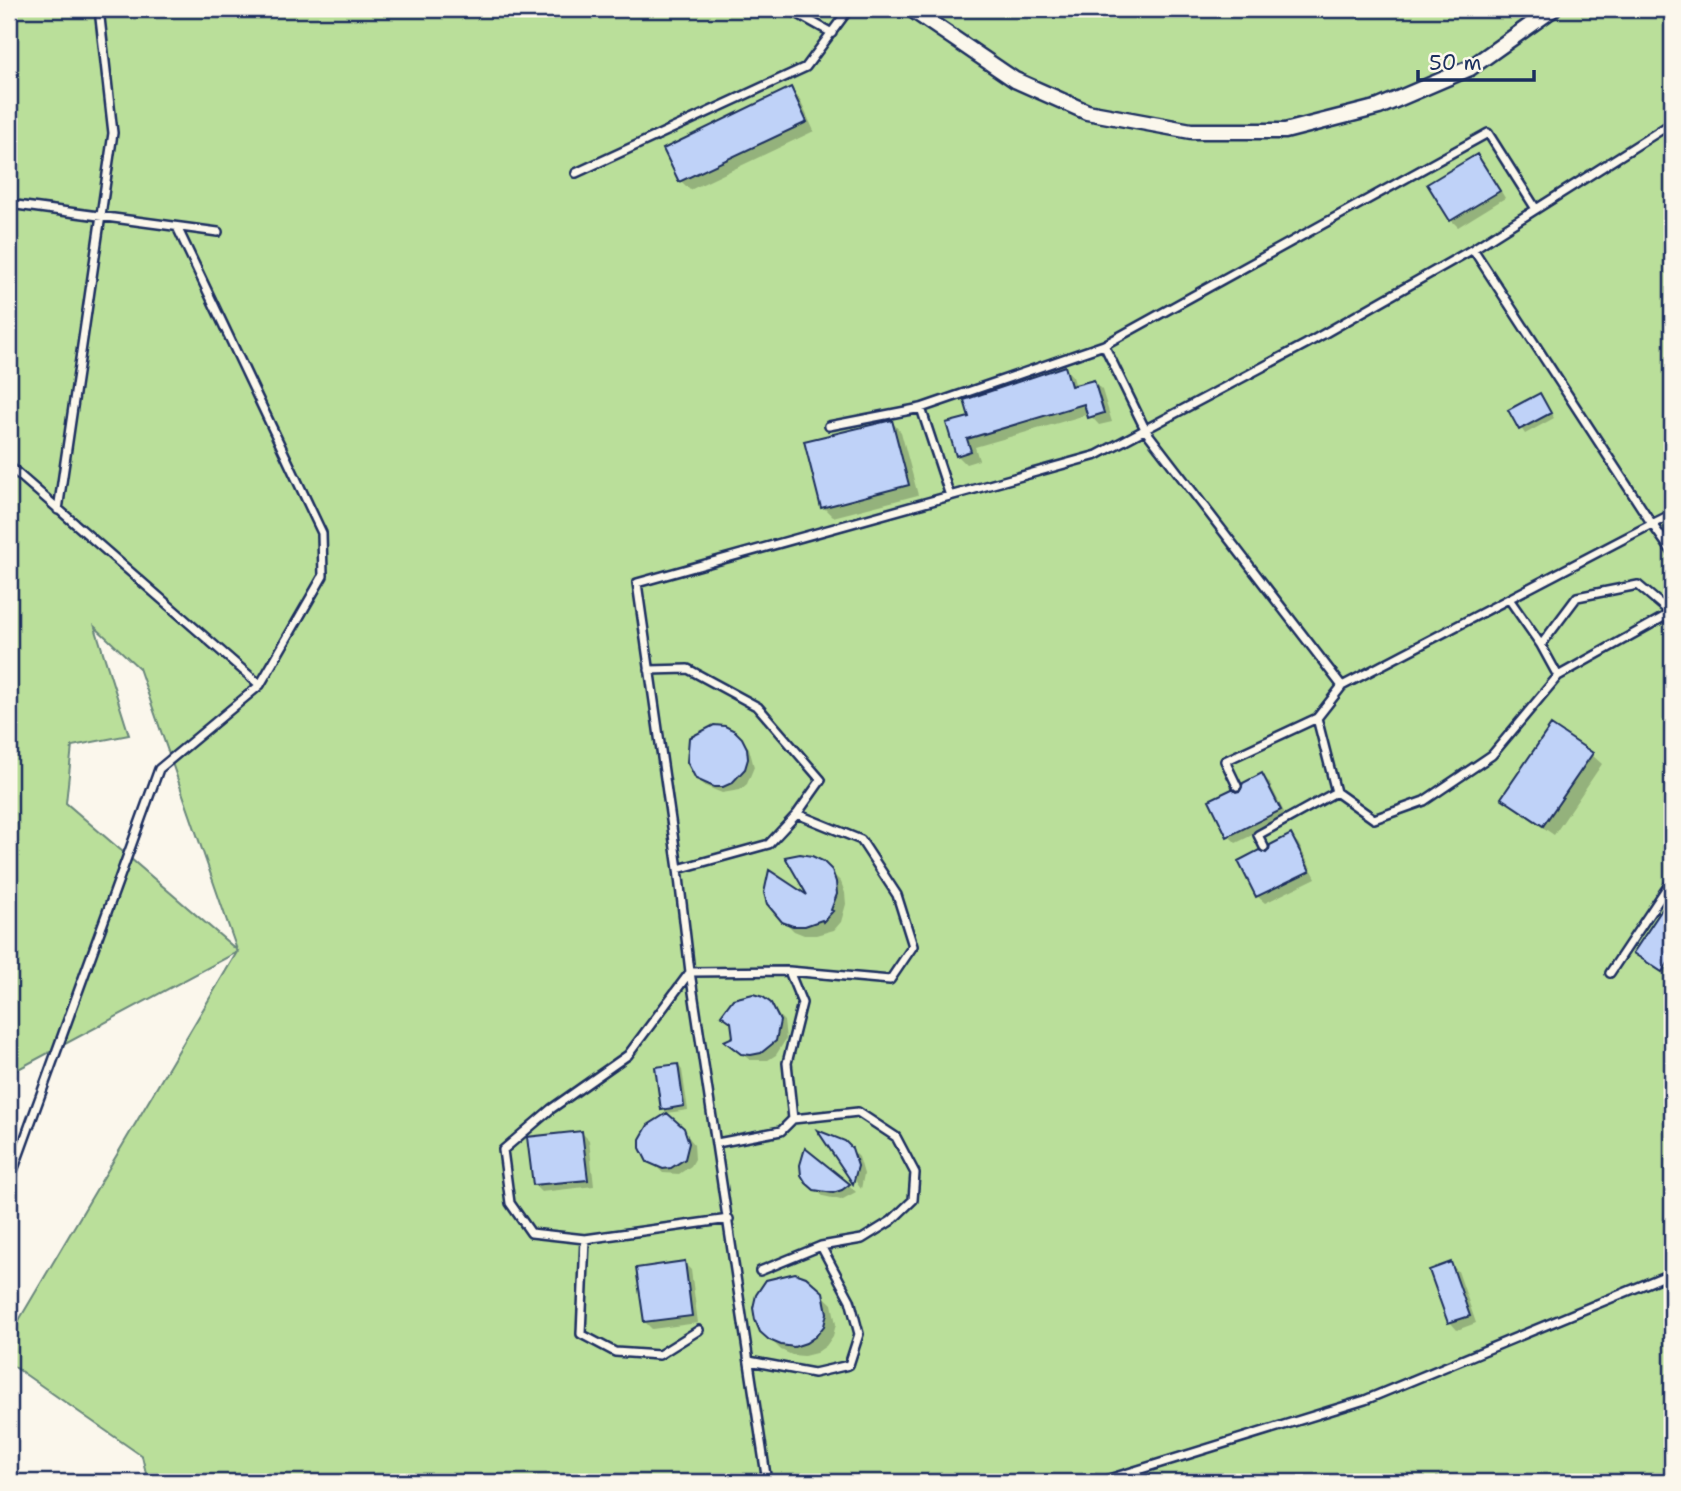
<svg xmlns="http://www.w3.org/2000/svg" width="1681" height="1491" font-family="'Shantell Sans',sans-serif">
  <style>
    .green { fill: #badf9a; stroke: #6a877c; stroke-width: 2; fill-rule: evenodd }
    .shadow { fill: #0003 }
    .building { fill: #bfd2f8; stroke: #1b2f5e; stroke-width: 2 }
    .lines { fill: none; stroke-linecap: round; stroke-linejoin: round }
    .service-casing { stroke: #1b2f5e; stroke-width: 12 }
    .minor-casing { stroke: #1b2f5e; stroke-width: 19 }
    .service { stroke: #fbf7ec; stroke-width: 7 }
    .minor { stroke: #fbf7ec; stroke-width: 14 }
  </style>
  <rect width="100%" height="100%" fill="#fbf7ec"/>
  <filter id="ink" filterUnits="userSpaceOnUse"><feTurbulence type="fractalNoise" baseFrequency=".0143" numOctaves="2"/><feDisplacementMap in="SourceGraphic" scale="14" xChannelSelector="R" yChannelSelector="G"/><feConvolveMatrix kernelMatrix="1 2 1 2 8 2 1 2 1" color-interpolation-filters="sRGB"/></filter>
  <g filter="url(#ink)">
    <path class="green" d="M9 9H1672V1482H148L142 1456 9 1363V1337L237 952 9 1074ZM95 627 139 668 237 950 66 803 72 746 129 735Z"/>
    <path class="shadow" d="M790 89 799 98 814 131 690 190 681 181Z
      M1477 156 1484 163 1505 198 1458 227 1451 220Z
      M1065 368 1073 377 1076 387 1094 382 1102 390 1112 422 1099 425 1089 414 975 447 979 460 966 464 957 455 971 418Z
      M1539 395 1554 418 1525 434 1510 411Z
      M892 422 901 432 918 495 833 517 823 507Z
      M1551 727 1592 755 1602 764 1554 835 1513 807 1503 798Z
      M734 732 749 748 754 767 747 784 740 790 722 793 705 786 691 771 688 762Z
      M1262 775 1269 782 1287 818 1236 843 1229 836 1242 793Z
      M1291 836 1298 843 1316 878 1265 903 1257 896 1266 855Z
      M822 863 841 882 845 893 846 904 841 922 834 930 816 935H804L794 931 783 920 812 900Z
      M1663 910 1672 916V974L1670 978 1635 953Z
      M762 999 784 1021 786 1039 776 1055 768 1060H750L734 1048 733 1024 723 1015Z
      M678 1065 682 1070 688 1110 667 1113 663 1109Z
      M683 1130 694 1144 695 1159 691 1166 679 1174 663 1173 644 1155Z
      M582 1133 589 1140 594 1186 541 1192 534 1185Z
      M822 1133 851 1149 859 1157 864 1174 861 1189Z
      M806 1151 849 1185 856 1192 841 1200 823 1196 816 1190Z
      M684 1263 691 1270 698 1323 652 1329 645 1322Z
      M1450 1264 1458 1271 1476 1323 1457 1330 1450 1322 1431 1271Z
      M805 1278 832 1304 836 1324 833 1336 826 1346 816 1353 804 1356 792 1355 781 1350 762 1331Z"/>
    <path class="building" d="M791 87 807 122 679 182 663 149Z
      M1477 154 1500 191 1450 221 1427 184Z
      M1065 366 1071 386 1094 380 1104 413 1088 418 1084 404 967 439 971 451 956 456 946 423 969 417 964 400Z
      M1540 393 1551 413 1519 430 1508 410Z
      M892 420 909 485 821 508 804 441Z
      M714 725 725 726 735 731 742 738 747 748 748 759 745 769 732 783 723 787H714L696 779 687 762 689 738Z
      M1551 725 1593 753 1543 826 1501 798Z
      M1262 773 1281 810 1227 837 1209 800 1232 789 1236 792 1240 791 1243 783Z
      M1291 834 1310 871 1256 897 1238 861 1259 850 1266 853 1269 850 1270 845Z
      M800 854 812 856 823 861 832 870 836 882 837 894 831 910 833 911 823 922 822 920 805 926H793L782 922 767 904 764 893 769 870 807 895 785 857Z
      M1663 908 1672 914V957L1662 972 1633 953Z
      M753 994 763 997 771 1003 780 1021 776 1041 761 1053 751 1055 741 1054 724 1041 733 1037 731 1022 721 1015 733 999Z
      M678 1064 684 1106 661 1110 655 1067Z
      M667 1113 684 1128 689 1143 685 1159 671 1168 663 1169 647 1162 640 1148V1139L648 1125Z
      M817 1130 845 1141 852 1148 858 1166 853 1184Z
      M582 1131 588 1180 533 1185 527 1137Z
      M805 1148 850 1184 842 1190 833 1193 814 1190 806 1183 801 1175 800 1165Z
      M685 1261 692 1316 644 1322 636 1268Z
      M1451 1262 1470 1316 1448 1323 1429 1270Z
      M795 1273 806 1277 823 1292 827 1313 824 1326 816 1336 806 1343 794 1347 781 1345 769 1340 760 1332 755 1320 753 1308 756 1295 766 1280Z"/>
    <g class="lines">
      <g class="service-casing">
        <path id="service" d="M789 9 832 33
          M576 173 806 67 846 13 852 9
          M9 204 218 232
          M1104 345 1146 431 1342 686 1652 524 1473 249
          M921 408 950 496
          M829 426 921 408 1104 345 1488 133 1536 209
          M9 466 260 685
          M58 510 113 133 99 9
          M1672 514 1652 524 1672 552
          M1541 645 1577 597 1638 585 1671 613 1558 676
          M649 670 688 669 758 707 821 780 797 814 861 840 897 895 913 946 890 980 789 971 802 1003 787 1063 793 1119 858 1112 896 1137 915 1173 913 1200 891 1221 862 1239 821 1246 850 1300 859 1334 849 1365 814 1373 749 1361
          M1342 686 1317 718 1336 792 1374 819 1424 801 1492 755 1558 676 1541 645 1509 599
          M1237 786 1225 761 1317 718
          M1264 847 1258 835 1336 792
          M678 869 769 844 797 814
          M1610 973 1672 880
          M717 1143 781 1131 793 1119
          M9 1182 159 769 260 685 323 576 322 533 177 227
          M729 1219 585 1239 531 1233 510 1203 503 1150 551 1109 628 1055 690 972 789 971
          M585 1239 581 1334 615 1352 659 1355 699 1330
          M760 1271 821 1246
          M9 1467 15 1482
          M767 1482 690 972 678 869 637 583 1097 455 1306 344 1473 249 1672 123
          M1099 1482 1365 1400 1672 1273"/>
      </g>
      <g class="minor-casing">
        <path id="minor" d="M911 9 1015 80 1087 112 1191 131H1285L1379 107 1470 68 1553 9"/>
      </g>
      <use href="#service" class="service"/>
      <use href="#minor" class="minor"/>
    </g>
  </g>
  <rect width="1681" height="1491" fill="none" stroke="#fbf7ec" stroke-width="35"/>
  <rect x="18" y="18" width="1646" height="1456" fill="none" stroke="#1b2f5e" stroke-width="2.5" filter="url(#ink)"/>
  <path d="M1418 70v10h116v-10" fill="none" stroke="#1b2f5e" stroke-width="3.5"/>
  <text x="1429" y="70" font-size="21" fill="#1b2f5e" stroke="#fbf7ec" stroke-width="5" paint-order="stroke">50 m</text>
</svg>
